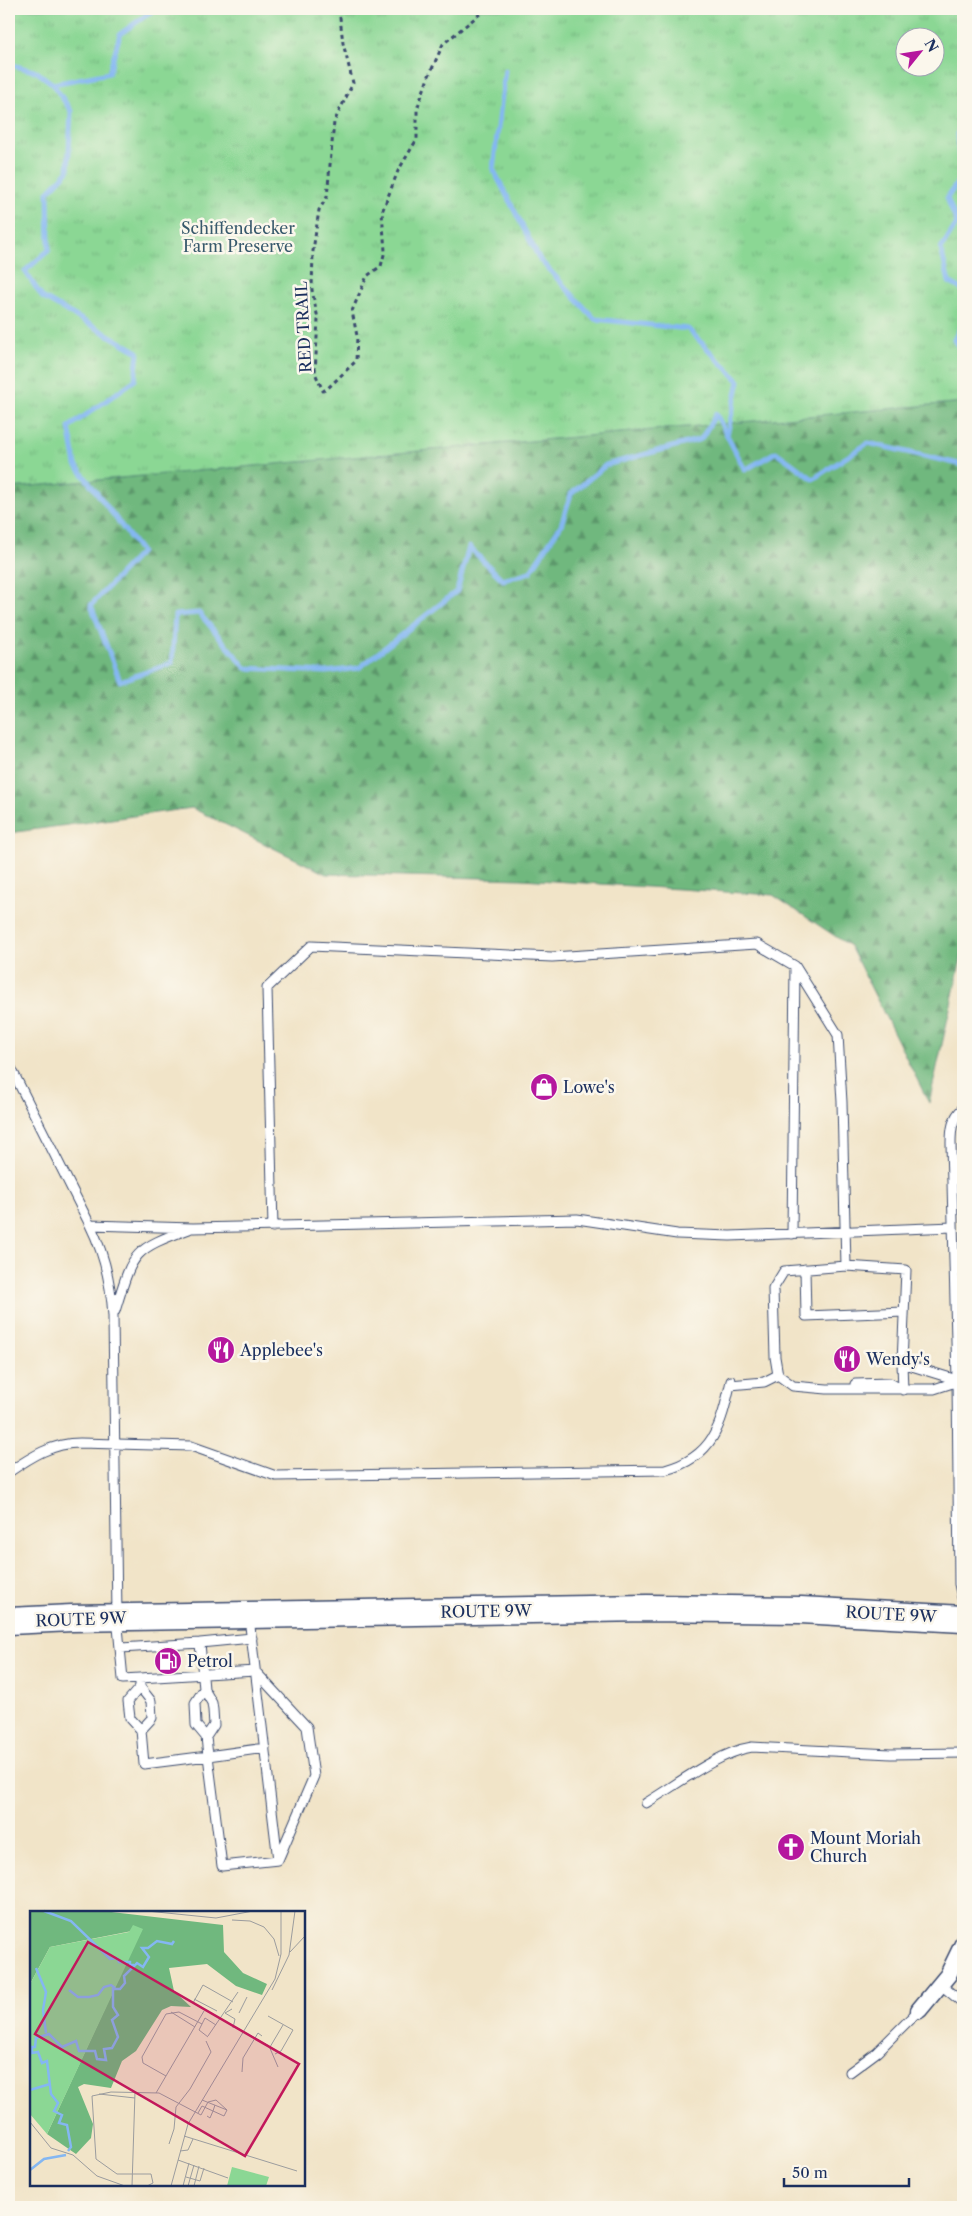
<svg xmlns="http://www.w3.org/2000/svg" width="972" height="2216" font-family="'Libre Caslon Text',serif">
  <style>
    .forest { fill: url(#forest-firs); stroke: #46746e }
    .park { fill: url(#park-tufts); stroke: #538379; fill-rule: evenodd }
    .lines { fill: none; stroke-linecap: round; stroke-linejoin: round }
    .stream { stroke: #84b7f2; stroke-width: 5 }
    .lane-casing { stroke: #3b4a6e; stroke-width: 11 }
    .street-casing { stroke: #3b4a6e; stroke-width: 19 }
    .primary-casing { stroke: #3b4a6e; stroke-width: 29 }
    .path { stroke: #3b4a6e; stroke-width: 3; stroke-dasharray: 4 4; stroke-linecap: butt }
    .lane { stroke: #fff; stroke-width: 9 }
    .street { stroke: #fff; stroke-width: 16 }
    .primary { stroke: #fff; stroke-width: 26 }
    .labels { text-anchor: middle; stroke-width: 5; stroke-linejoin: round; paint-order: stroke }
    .park-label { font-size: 16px; fill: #37596c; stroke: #fbf7ec }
    .street-label { font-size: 16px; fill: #1b2f5e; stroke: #fbf7ec }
    .poi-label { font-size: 16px; fill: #1b2f5e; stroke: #fbf7ec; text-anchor: start }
    .inset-river { fill: none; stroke: #84b7f2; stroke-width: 2.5 }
    .inset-road { fill: none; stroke: #9b9c9e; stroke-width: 1 }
    .view { fill: #c2185b; fill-opacity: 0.15; stroke: #c2185b; stroke-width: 2.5 }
    .inset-edge { fill: none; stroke: #1b2f5e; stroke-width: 2.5 }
  </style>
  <defs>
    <pattern id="forest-firs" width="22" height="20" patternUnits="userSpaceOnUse" patternTransform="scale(1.25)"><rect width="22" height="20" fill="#70b87e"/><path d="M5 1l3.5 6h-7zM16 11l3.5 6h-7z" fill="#5b966a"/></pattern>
    <pattern id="park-tufts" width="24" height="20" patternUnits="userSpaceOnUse" patternTransform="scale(1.25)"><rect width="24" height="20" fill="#8bd794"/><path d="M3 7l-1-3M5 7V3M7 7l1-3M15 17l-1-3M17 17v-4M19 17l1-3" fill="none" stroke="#77b982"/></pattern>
  </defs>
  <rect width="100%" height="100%" fill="#fbf7ec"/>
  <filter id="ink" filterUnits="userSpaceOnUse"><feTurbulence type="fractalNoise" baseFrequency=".02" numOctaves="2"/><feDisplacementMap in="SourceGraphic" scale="10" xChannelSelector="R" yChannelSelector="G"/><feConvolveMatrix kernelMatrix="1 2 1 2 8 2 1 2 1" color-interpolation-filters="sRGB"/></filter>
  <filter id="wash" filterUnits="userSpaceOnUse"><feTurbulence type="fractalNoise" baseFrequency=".0096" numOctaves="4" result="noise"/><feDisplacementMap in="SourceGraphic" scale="20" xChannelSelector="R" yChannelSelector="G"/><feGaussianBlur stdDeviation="1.12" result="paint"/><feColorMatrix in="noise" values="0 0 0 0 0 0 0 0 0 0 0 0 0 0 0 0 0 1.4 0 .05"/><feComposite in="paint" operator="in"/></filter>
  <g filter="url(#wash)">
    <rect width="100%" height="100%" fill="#f1e4c8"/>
    <path class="forest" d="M963 402V950L929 1103 850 946 773 895 522 879 326 874 192 808 9 833V488Z"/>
    <path class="park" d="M9 9H963V402L9 488ZM904 38H934V68H904Z"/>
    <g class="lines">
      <path class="stream" d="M9 64 37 72 53 84 71 111 68 171 48 192 49 250 25 271 42 297 138 352 135 380 69 427 76 465 141 552 91 605 120 681 172 663 175 615 199 613 246 668 326 672 359 668 457 591 469 547 503 580 530 572 561 525 571 494 606 465 701 439 716 414 745 470 776 452 813 479 868 443 963 465
        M505 70 493 169 540 260 595 319 688 329 739 381 727 435
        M53 84 109 73 120 34 155 9
        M963 126 957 134 961 177 947 198 957 223 941 249 949 282 963 290
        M963 323 954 340 963 353"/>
    </g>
  </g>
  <g filter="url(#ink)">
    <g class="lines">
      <g class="lane-casing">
        <path id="lane" d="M9 1064 90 1225C105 1255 111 1283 113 1316L117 1617 123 1679 255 1671 307 1727 314 1776 278 1860
          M963 1108C952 1118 951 1130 951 1143L957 1380 959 1584 963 1602
          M90 1225 193 1228 577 1219 677 1234 730 1236 953 1227
          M273 1227 267 988 311 946 552 957 757 944 795 966 838 1035 842 1102 846 1266 906 1270 902 1363 903 1390
          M792 1234 795 966
          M805 1269 806 1316 904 1312
          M115 1311C133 1253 131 1250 189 1229
          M902 1363 957 1380
          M778 1375 793 1386 827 1389H934L962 1380
          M855 1384 890 1383 901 1389
          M730 1385 764 1382 778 1375 775 1357 773 1289 784 1271 846 1266
          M9 1472C31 1457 52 1443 80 1443L191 1446 276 1476 665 1470C714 1457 721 1425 731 1381
          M200 1643 252 1638
          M121 1648 200 1643 204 1689 212 1703 213 1710 214 1725 206 1737
          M140 1683V1687L151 1701 152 1718 141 1730
          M140 1687 128 1701 130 1718 141 1730 144 1764 208 1756 222 1866 278 1860 249 1618
          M204 1689 195 1703 196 1725 206 1737 208 1756 265 1748
          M646 1803C676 1785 719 1752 752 1747L891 1754 963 1753
          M941 1985 963 2003
          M850 2072 877 2052 919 2010"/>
      </g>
      <g class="street-casing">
        <path id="street" d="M919 2010 948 1975 963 1944"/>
      </g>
      <g class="primary-casing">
        <path id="primary" d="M9 1621 72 1618 647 1608 801 1610 963 1619"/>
      </g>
      <path class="path" d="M339 9 343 43 353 83 334 122 327 197 319 210 313 251 312 290 318 319 315 373 323 391 328 388 356 361 357 336 352 311 367 276 381 266 385 251 382 212 398 171 417 139V109L428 78 443 44 486 9"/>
      <use href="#lane" class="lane"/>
      <use href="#street" class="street"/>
      <use href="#primary" class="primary"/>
    </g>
  </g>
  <defs>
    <g id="shop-disc" transform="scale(1.4375)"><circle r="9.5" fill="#b5179e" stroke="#fbf7ec"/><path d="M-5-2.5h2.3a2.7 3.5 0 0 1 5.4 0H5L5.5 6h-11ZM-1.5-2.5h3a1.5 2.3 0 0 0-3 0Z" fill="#fff"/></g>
    <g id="restaurant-disc" transform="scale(1.4375)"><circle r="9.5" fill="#b5179e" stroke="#fbf7ec"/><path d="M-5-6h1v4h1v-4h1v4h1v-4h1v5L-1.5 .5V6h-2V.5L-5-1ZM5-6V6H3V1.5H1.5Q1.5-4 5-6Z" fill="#fff"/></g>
    <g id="fuel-disc" transform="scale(1.4375)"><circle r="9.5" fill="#b5179e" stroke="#fbf7ec"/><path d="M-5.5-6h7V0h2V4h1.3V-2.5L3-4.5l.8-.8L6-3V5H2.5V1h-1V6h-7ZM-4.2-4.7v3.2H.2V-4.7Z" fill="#fff"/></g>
    <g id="church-disc" transform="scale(1.4375)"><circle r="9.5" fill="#b5179e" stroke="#fbf7ec"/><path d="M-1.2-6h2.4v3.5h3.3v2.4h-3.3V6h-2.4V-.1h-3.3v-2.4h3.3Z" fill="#fff"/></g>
  </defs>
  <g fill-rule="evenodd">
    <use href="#shop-disc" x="544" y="1087"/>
    <use href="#restaurant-disc" x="221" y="1350"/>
    <use href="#restaurant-disc" x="847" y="1359"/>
    <use href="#fuel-disc" x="168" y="1661"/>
    <use href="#church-disc" x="791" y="1847"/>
  </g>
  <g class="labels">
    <g class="park-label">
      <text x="238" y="234">Schiffendecker<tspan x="238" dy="18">Farm Preserve</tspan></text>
    </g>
    <g class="street-label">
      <text transform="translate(303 327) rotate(-93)" y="6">RED TRAIL</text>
      <text transform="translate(486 1611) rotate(-1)" y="6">ROUTE 9W</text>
      <text transform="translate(891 1614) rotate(3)" y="6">ROUTE 9W</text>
      <text transform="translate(81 1619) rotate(-2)" y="6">ROUTE 9W</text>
    </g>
    <g class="poi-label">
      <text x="563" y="1093">Lowe's</text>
      <text x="240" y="1356">Applebee's</text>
      <text x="866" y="1365">Wendy's</text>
      <text x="187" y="1667">Petrol</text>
      <text x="810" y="1844">Mount Moriah<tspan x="810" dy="18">Church</tspan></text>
    </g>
  </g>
  <g transform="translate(30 1911)">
    <rect width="275" height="275" fill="#f1e4c8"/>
    <path d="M0 0H73L193 14 194 41 213 62 237 73 232 84 206 75 177 53 139 57 144 80 161 96 141 95 132 99 106 140 92 150 81 177 54 173 48 176 63 213 61 227 46 243 17 223 112 18 20 36 0 73Z" fill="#70b87e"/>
    <path d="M103 14 113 18 17 223 0 203V73L20 36 99 21ZM202 256 239 266 236 275H197Z" fill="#8bd794"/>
    <path class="inset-river" d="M14 0 41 10 80 48 87 47 89 51H100V54H104M6 57 16 81 13 99 16 122M39 79 48 86H59L68 84 74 76 81 74 85 77M0 179 20 173M38 240 41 236 37 214 29 212 32 204 24 200 28 192 21 183 17 150 12 152 8 141 2 142V136H5L6 127 19 123 32 136 46 130 49 140H65L67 148 76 149 74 138 82 137 88 126 82 109 88 104 83 96V78H90L95 72 94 65 107 52 113 56 119 46 112 37H118L127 30 142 33 144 30M0 259 14 248 36 244"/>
    <path class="inset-road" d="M117 0 186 7 223 0M202 9 220 10 234 16 244 28 249 45M260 41 275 25M242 79 259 44 265 0M164 88 187 100M203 91 173 74 163 92 239 135 248 156M202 98 195 102 205 108 203 117M141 101 165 116M209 102 217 86M238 105 263 119 251 140 245 143M172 113 169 119 178 126M178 125 208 81M240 136 253 114M212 161 213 147 228 122 232 125M136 165 113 152 112 146 136 103 149 101 172 113 175 107 186 114M126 182 174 100M69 183 105 187M172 189 197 199 194 205 183 200 180 207 177 205M168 202 172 195 183 200 185 194M0 211 21 237 43 244 67 265 95 275M154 225 267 260M139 233 144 218 146 196 160 178 181 141 176 130M150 240 158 239 163 228M148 249 198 267M156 266 170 270 174 257M102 275 105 181M117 275 123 272 121 263H87L66 248 62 185 81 181 129 182 171 204 178 191 186 189 197 199M141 275 158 213 245 68 251 43V0M153 275 159 252M158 275 164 254M164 275 169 255"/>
    <path class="view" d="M58 31 269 153 215 245 5 123Z"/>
    <rect width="275" height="275" class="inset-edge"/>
  </g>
  <rect width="972" height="2216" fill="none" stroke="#fbf7ec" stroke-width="30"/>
  <g transform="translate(920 52) rotate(60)"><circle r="24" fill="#fbf7ec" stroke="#a1a7b3"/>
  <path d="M0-4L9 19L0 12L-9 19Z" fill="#b5179e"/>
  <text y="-8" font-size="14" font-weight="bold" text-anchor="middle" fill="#1b2f5e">N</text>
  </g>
  <path d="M784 2178v8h125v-8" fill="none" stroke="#1b2f5e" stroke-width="2.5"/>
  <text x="792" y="2178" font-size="15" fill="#1b2f5e" stroke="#fbf7ec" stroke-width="4" paint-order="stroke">50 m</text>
</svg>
